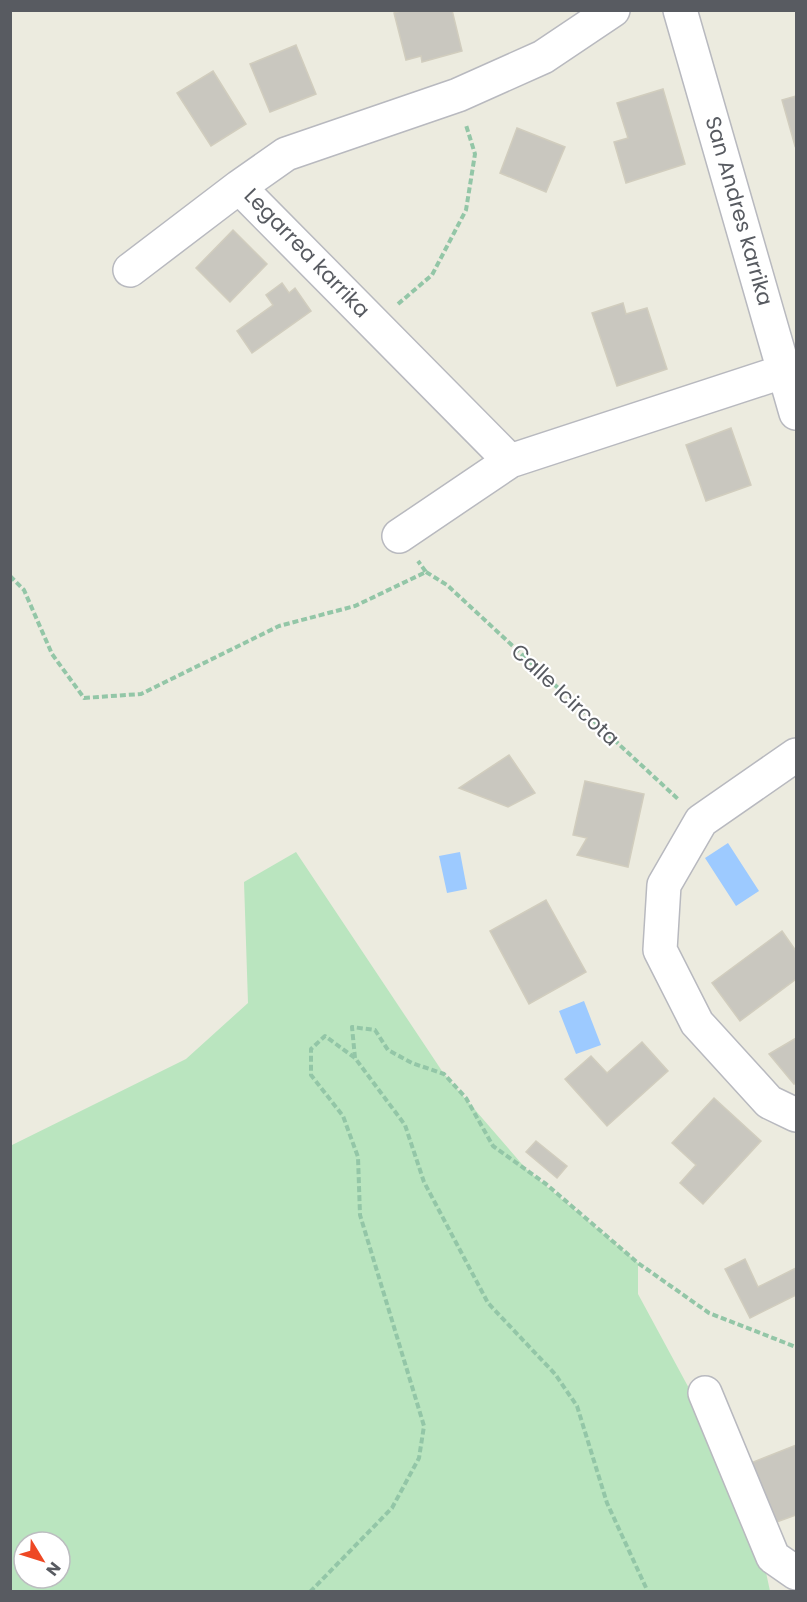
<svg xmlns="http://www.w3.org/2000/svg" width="807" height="1602" font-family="Poppins,sans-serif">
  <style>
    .green { fill: #bae5bf; fill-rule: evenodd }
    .water { fill: #9dcaff }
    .building { fill: #c9c7bf; stroke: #d1cdbe; stroke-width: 1.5 }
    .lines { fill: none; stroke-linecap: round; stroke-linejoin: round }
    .minor-casing { stroke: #b8b9bf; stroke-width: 36 }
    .path { stroke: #93c6a7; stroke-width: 4; stroke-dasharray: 6 3; stroke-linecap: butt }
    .minor { stroke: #fff; stroke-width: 33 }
    .labels { text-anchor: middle; stroke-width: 4.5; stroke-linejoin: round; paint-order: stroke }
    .street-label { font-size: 21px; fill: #585b61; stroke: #fff }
  </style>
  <rect width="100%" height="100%" fill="#ecebdf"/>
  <path class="green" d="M296 852 444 1074 527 1170 638 1263V1294L751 1503 770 1591H11L10 1146 186 1059 248 1003 244 882ZM24 1542H60V1578H24Z"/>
  <path class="water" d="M728 843 759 891 736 906 705 858Z
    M460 852 467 889 447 893 439 856Z
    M584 1001 601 1045 576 1054 559 1011Z"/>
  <path class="building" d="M404 10H452L462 51 422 62 421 56 406 60 394 13Z
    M296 45 316 94 270 112 250 64Z
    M213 71 246 124 211 146 177 93Z
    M663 89 685 164 626 183 614 142 628 138 617 103Z
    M796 96V145L795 146 782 100Z
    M517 128 565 147 546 192 500 173Z
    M233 230 267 264 230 302 196 268Z
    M282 283 289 293 295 288 311 311 252 353 237 331 273 305 266 295Z
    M623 303 626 314 647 308 667 369 617 386 592 313Z
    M731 428 751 485 706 501 686 445Z
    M509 755 535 793 508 807 459 788Z
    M585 781 644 794 628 867 577 855 587 838 573 835Z
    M546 900 586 972 529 1004 490 931Z
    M782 931 796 951V979L740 1021 712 983Z
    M796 1038V1083L794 1084 769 1054Z
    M642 1042 668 1071 607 1126 565 1079 591 1056 607 1073Z
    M714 1098 761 1141 703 1204 680 1183 696 1165 672 1143Z
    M536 1141 567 1166 557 1178 526 1152Z
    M745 1259 758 1287 796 1268V1295L750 1318 725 1269Z
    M796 1445V1515L771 1524 746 1465Z"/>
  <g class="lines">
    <g class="minor-casing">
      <path id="minor" d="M613 10 543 57 458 95 286 154 239 187 510 461 785 371
        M680 10 796 413
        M130 270 239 187
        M399 536 510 461
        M796 755 701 821 664 885 660 950 697 1023 769 1102 796 1115
        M705 1393 773 1557 796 1573"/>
    </g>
    <path class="path" d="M398 304 432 275 466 210 475 154 466 125
      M426 572 447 585 679 800
      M10 576 24 590 52 654 84 698 141 694 279 626 355 606 426 572 418 561
      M355 1058 352 1027 375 1030 388 1050 412 1063 444 1074 466 1098 493 1146 546 1184 638 1263 709 1313 796 1347
      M310 1592 392 1508 419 1458 424 1426 360 1215 358 1157 343 1116 311 1075V1049L325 1036 355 1058 405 1125 424 1182 488 1303 555 1374 577 1406 607 1503 648 1592"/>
    <use href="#minor" class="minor"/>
  </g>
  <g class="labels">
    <g class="street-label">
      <text transform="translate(739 211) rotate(74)" y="7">San Andres karrika</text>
      <text transform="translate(307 253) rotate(46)" y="7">Legarrea karrika</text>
      <text transform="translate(565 695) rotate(43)" y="7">Calle Icircota</text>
    </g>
  </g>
  <rect width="807" height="1602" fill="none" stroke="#585b61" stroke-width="24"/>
  <g transform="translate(42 1560) rotate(128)"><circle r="28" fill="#ffffff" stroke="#bcbdc0" stroke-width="1.5"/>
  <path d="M0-4.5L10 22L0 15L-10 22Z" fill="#ee4824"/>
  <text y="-9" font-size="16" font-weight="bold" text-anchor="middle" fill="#585b61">N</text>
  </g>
</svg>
